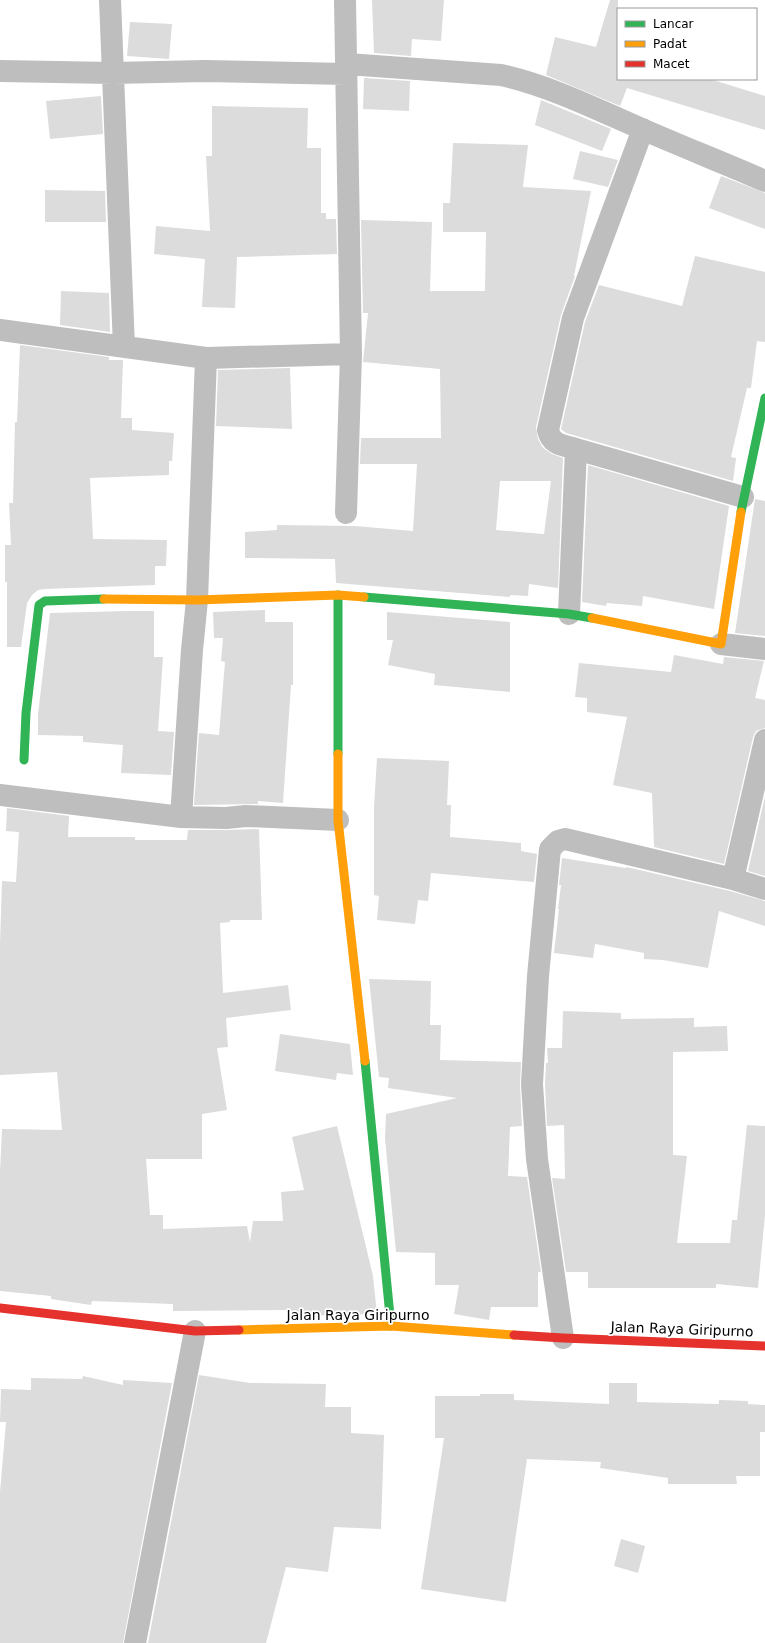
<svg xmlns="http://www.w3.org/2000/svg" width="765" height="1643" font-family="'DejaVu Sans',sans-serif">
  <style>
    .building { fill: #dcdcdc; fill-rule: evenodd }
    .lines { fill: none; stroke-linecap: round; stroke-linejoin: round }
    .street { stroke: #bebebe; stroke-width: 22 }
    .fast { stroke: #30b455; stroke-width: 9 }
    .slow { stroke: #ff9f0a; stroke-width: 9 }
    .jam { stroke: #e5322d; stroke-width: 9 }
    .labels { text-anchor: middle; stroke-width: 3.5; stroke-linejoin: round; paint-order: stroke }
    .street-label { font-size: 14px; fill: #000; stroke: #fff }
  </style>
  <rect width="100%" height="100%" fill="#fff"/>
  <path class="building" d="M372 0H444L441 41 412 39 411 56 374 53Z
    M610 0H618V79H710L765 96V130L627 88 620 106 546 75 555 37 596 47Z
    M130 22 172 24 169 59 127 56Z
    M364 78 410 81 409 111 363 109Z
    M101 96 103 134 50 139 46 101Z
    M541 100 611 129 602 151 535 125Z
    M212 106 308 108 307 148H321V213H326V219H336L337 254 237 257 235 308 202 307 205 259 154 254 156 226 210 231 206 156H212Z
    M453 143 528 145 523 187 591 191 574 276H575L561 315 536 427 538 439 543 448 552 454 563 458 558 588 529 584 528 596 510 595V597L336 583 335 559 245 558V532L277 530V525L355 526 413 531 417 464H360L361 438H441L440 369 363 362 368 313H363L361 220 432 222 430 291H485L486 232H443V203H450ZM500 481H551L544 534 496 530Z
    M580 151 618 160 608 187 573 179Z
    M721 176 765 193V229L709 208Z
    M45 190 105 191 106 222H45Z
    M695 256 765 272V342L757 341 751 388H747L731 457 736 458 733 481 566 433 561 429 585 322 599 285 682 306Z
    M61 291 109 293 110 332 60 325Z
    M20 345 109 357V360H123L121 418H132V430L174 433 172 461H169V475L90 478 93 539 167 540 166 566H155V585L45 589 38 590 32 595 27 603 21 647H7V582H5V545H11L9 503H13L15 422H17Z
    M290 368 292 429 216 426 218 370Z
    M588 465 729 506 714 609 643 596 642 606 607 603 606 606 582 602Z
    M755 499 765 501V636L735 633Z
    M265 610V622H293V685H291L283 803 258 801V804L194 805 199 733 219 735 225 662 221 661 223 638H214L213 612Z
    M127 611H154V657H163L158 731 174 732 171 775 121 773 123 745 83 742V736L38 735V714L50 613Z
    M387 612 510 622V692L434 685 435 674 388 665 393 640H387Z
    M674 655 723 664 724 657 764 661 755 698 765 700V728L756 731 753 737 724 864 654 847 652 793 613 785 627 717 587 712V698L575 697 579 663 671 672Z
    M377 758 449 761 447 805H451L450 837 521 843V851L537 854 534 882 431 873 428 901 418 900 415 924 377 920 379 896 374 895V807Z
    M765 796V876L748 871Z
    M7 808 69 816 68 837H135V840H187L188 830H226L259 829 262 920H230V922L220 923 223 993 288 985 291 1010 226 1018 228 1047 217 1048 227 1110 202 1114V1159H146L150 1215H163V1229L247 1226 250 1242 253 1221H283L281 1192 304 1190 292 1137 337 1126 373 1276 377 1314 292 1316 291 1310 173 1311V1304L92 1301 91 1305 51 1299V1296L0 1291V1172L2 1129 62 1130 57 1072 0 1075V944L2 881 16 882 19 832 6 831Z
    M562 858 626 868V867L631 868 730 891 765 901V926L719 911 708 968 663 960 644 959V953L595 944 593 958 554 953 559 909H558L561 885H559Z
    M369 979 431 981 430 1025H441L440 1060 521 1062 520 1085 522 1126 510 1127 508 1176 527 1177 541 1272H538V1307H491L489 1320 454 1314 459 1285H435V1253L396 1252 385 1139 386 1114 457 1098 388 1088 389 1078 379 1077Z
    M563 1011 621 1013V1019L694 1018V1027L727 1026 728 1051 673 1052V1155L687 1156 677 1243H730L732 1220H737L747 1125 765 1126V1215L758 1288 716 1284V1288H588V1272H566L552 1178 565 1179 564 1125 547 1126 545 1084 546 1063H548L547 1048H562Z
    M280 1034 350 1044 353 1075 337 1073 336 1080 275 1071Z
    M199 1375 250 1383 326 1384 325 1407H351V1433L384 1435 381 1529 334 1527 328 1572 286 1567 266 1643H148Z
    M83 1376 123 1385V1380L172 1383 123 1643H0V1492L6 1422H0L1 1389 31 1390V1378L82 1379Z
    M609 1383H637V1402L719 1404V1400L748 1401V1404L765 1405V1432H760V1476H736L737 1484H668V1478L600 1468 601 1462 527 1459 506 1602 421 1589 444 1438H435V1396H480V1394H514V1400L609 1404Z
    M621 1539 645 1546 638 1573 614 1566Z"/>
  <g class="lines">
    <path class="street" d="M110 0 124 347
      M345 0 351 354 346 513
      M347 64 501 75C550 86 596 109 642 129 683 147 724 163 765 181
      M0 71 113 73 205 71 346 74
      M0 330 206 358 351 354
      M576 449 743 497
      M569 614 576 449C563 445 551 445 548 430L573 318 643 129
      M721 644 765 649
      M0 795 181 817 192 650 197 600 206 358
      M181 817 226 818 246 816 338 820
      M733 879 765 740
      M563 1338 537 1159 532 1084 538 976 550 849 558 841 565 839 733 879 765 889
      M135 1643 195 1331"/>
    <path class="fast" d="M741 512 765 398
      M338 595V754
      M364 597 569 614 592 618
      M24 760 26 713 39 605 45 601 104 599
      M365 1061 391 1326"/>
    <path class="slow" d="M104 599 197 600 338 595 364 597
      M592 618 721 644 741 512
      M338 754V820L365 1061
      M239 1330 391 1326 514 1335"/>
    <path class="jam" d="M0 1308 195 1331 239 1330
      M514 1335 563 1338 765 1346"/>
  </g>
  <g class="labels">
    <g class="street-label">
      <text x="358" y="1320">Jalan Raya Giripurno</text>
      <text transform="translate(682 1329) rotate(2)" y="5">Jalan Raya Giripurno</text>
    </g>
  </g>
  <rect x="617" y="8" width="140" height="72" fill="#ffffff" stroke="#999999"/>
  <rect x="625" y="21" width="20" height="6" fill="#30b455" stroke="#999999"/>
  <text x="653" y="28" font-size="12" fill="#000000">Lancar</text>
  <rect x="625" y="41" width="20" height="6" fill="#ff9f0a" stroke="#999999"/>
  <text x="653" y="48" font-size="12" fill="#000000">Padat</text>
  <rect x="625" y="61" width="20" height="6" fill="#e5322d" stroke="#999999"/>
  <text x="653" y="68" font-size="12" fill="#000000">Macet</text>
</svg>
